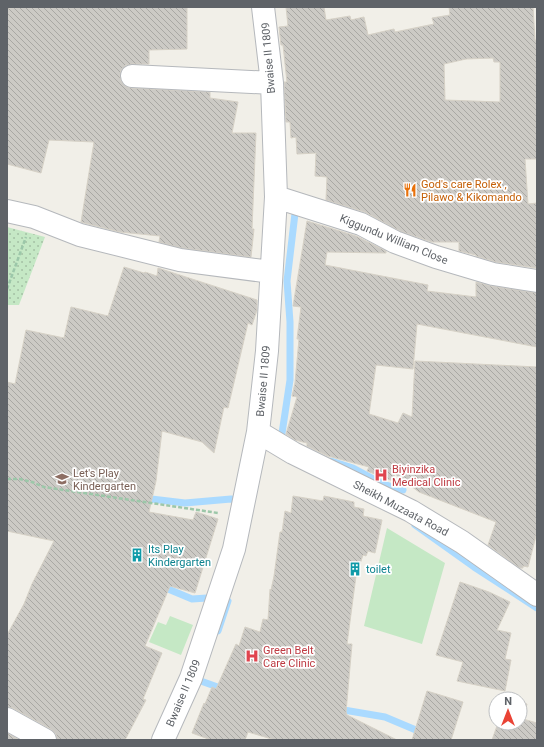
<svg xmlns="http://www.w3.org/2000/svg" width="544" height="747" font-family="Roboto,sans-serif">
  <style>
    .grass { fill: #c5e8c5 }
    .garden { fill: url(#garden-dots) }
    .lines { fill: none; stroke-linecap: round; stroke-linejoin: round }
    .stream { stroke: #aadaff; stroke-width: 7 }
    .building { fill: url(#building-back-hatch); stroke: #d6d1c6; fill-rule: evenodd }
    .minor-casing { stroke: #b5b8bc; stroke-width: 24 }
    .path { stroke: #9cc7a9; stroke-width: 2.5; stroke-dasharray: 4 2; stroke-linecap: butt }
    .minor { stroke: #fff; stroke-width: 22 }
    .labels { text-anchor: middle; stroke-width: 3.5; stroke-linejoin: round; paint-order: stroke }
    .street-label { font-size: 11px; fill: #5f6368; stroke: #fff }
    .food-label { font-size: 11px; fill: #c56008; stroke: #fff; text-anchor: start }
    .health-label { font-size: 11px; fill: #be3a42; stroke: #fff; text-anchor: start }
    .education-label { font-size: 11px; fill: #785e54; stroke: #fff; text-anchor: start }
    .culture-label { font-size: 11px; fill: #0d838f; stroke: #fff; text-anchor: start }
  </style>
  <defs>
    <pattern id="garden-dots" width="8" height="8" patternUnits="userSpaceOnUse"><rect width="8" height="8" fill="#c5e8c5"/><path d="M2 2h.1M6 6h.1" fill="none" stroke="#a3c0a4" stroke-width="1.8" stroke-linecap="round"/></pattern>
    <pattern id="building-back-hatch" width="6" height="6" patternUnits="userSpaceOnUse"><rect width="6" height="6" fill="#cccac5"/><path d="M-1 5l2 2M0 0l6 6M5-1l2 2" fill="none" stroke="#a9a8a4"/></pattern>
  </defs>
  <rect width="100%" height="100%" fill="#f1efe8"/>
  <path class="grass" d="M387 528 445 563 422 644 364 626Z
    M170 616 193 625 181 655 149 642 158 622 166 625Z"/>
  <path class="garden" d="M7 227 45 237 19 305H7Z"/>
  <g class="lines">
    <path class="stream" d="M283 441 281 440 290 380V322L287 281 296 205
      M331 461 353 468 383 484 403 490
      M143 498 185 503 231 499 241 501
      M415 525 474 567 537 608
      M161 586 192 599 207 598 216 599
      M218 631 228 601
      M198 680 226 690
      M338 709 385 717 423 733"/>
  </g>
  <path class="building" d="M34 7H187V49L149 50V64H133L126 65 121 70 120 76 121 81 125 86 131 88 210 92V98L238 102 232 133H256L252 229H254L251 257 182 248 159 242 160 236 120 232 81 222 94 142 49 140 41 173 7 164V8Z
    M286 7H324L326 20 350 16 351 20 364 17 368 35 394 29 395 32 434 24 432 18 450 15 449 7H502V8L533 7 535 40H537V159H525L528 204 537 203V268L496 262 476 256V255L459 251V242H432L400 231 365 212 326 200 327 177 315 176 316 153 297 154 296 137 291 138 290 122H286L284 82H287L283 45H281L279 27 288 26ZM493 58 494 62H500V102L445 100 444 64 466 59Z
    M307 221 356 236 386 251V253L327 252 325 265 428 285 427 291 476 297V282L491 286 537 293V347L417 324 413 369 376 365 369 414 398 423 403 413 412 417 415 361 537 367V532L528 567 523 566V568H520L488 545 496 522 419 492 395 474 393 481 367 471 369 467 328 456 307 446V443L295 440 286 434 297 397 292 396 295 383 299 339H297L301 307 293 306Z
    M124 267 144 273 145 272 157 276 158 268 257 300V310L252 325 248 323 228 408 224 407 214 453 202 442 162 431 156 481 149 512 193 520 196 512 218 519 195 593 170 586 145 646 162 653 143 699 146 700 125 740H57L56 734 51 729 13 708 7 707V635L24 604 32 584 54 541 7 531V382L15 384 26 330 64 338 71 307 108 316Z
    M293 496 323 501 324 496 354 502V507L364 509 363 516 382 520 375 553 368 551 366 556 363 555 356 576 347 644H352L346 712 347 715 397 740H275L248 732 245 740H211L192 733 204 703 205 704 212 687 216 689 236 644 239 646 245 627 260 632 263 619 268 620 270 589 271 590 274 576 280 532H282L285 511 291 513Z
    M460 582 489 592 510 602 497 630 511 633 505 659 511 660 505 691 457 681 463 662 436 655Z
    M427 691 463 702 451 740H412Z
    M520 702 527 704 523 719 537 723V740H492L498 723H520Z
    M7 733 19 740H7Z"/>
  <g class="lines">
    <g class="minor-casing">
      <path id="minor" d="M132 76 272 83
        M276 197 361 224 395 242 436 257 493 274 537 281
        M7 211 34 217 80 235 180 260 271 272
        M258 432 293 453 411 511 462 542 537 595
        M7 719 45 740
        M163 740 191 678 234 549 258 432 267 351 276 197 272 83 263 7"/>
    </g>
    <path class="path" d="M7 289 26 237
      M7 479H20L32 482 44 487 218 513"/>
    <use href="#minor" class="minor"/>
  </g>
  <defs>
    <g id="restaurant-bare" transform="scale(1.08)"><path d="M-5-6h1v4h1v-4h1v4h1v-4h1v5L-1.5 .5V6h-2V.5L-5-1ZM5-6V6H3V1.5H1.5Q1.5-4 5-6Z" fill="#e8710a" stroke="#fff" stroke-width="2.5" paint-order="stroke"/></g>
    <g id="hospital-bare" transform="scale(1.08)"><path d="M-5-5h3v3.5h4V-5h3V5h-3V1.5h-4V5h-3Z" fill="#e0444e" stroke="#fff" stroke-width="2.5" paint-order="stroke"/></g>
    <g id="school-bare" transform="scale(1.08)"><path d="M0-5L7-2L0 1L-7-2ZM-4 1L0 2.5L4 1V4Q0 6-4 4Z" fill="#8d6e63" stroke="#fff" stroke-width="2.5" paint-order="stroke"/></g>
    <g id="building-bare" transform="scale(1.08)"><path d="M-4-6H4V6H1V3H-1V6H-4ZM-2.5-4.3h1.7v1.8h-1.7ZM.8-4.3h1.7v1.8H.8ZM-2.5-1h1.7V.8h-1.7ZM.8-1h1.7V.8H.8Z" fill="#0f9aa8" stroke="#fff" stroke-width="2.5" paint-order="stroke"/></g>
  </defs>
  <g fill-rule="evenodd">
    <use href="#restaurant-bare" x="410" y="190"/>
    <use href="#hospital-bare" x="381" y="475"/>
    <use href="#school-bare" x="62" y="479"/>
    <use href="#building-bare" x="137" y="555"/>
    <use href="#building-bare" x="355" y="569"/>
    <use href="#hospital-bare" x="252" y="656"/>
  </g>
  <g class="labels">
    <g class="street-label">
      <text transform="translate(268 58) rotate(-95)" y="4">Bwaise II 1809</text>
      <text transform="translate(394 239) rotate(22)" y="4">Kiggundu William Close</text>
      <text transform="translate(263 381) rotate(-85)" y="4">Bwaise II 1809</text>
      <text transform="translate(401 508) rotate(28)" y="4">Sheikh Muzaata Road</text>
      <text transform="translate(183 693) rotate(-67)" y="4">Bwaise II 1809</text>
    </g>
    <g class="food-label">
      <text x="421" y="188">God's care Rolex ,<tspan x="421" dy="13">Pilawo &amp; Kikomando</tspan></text>
    </g>
    <g class="health-label">
      <text x="392" y="473">Biyinzika<tspan x="392" dy="13">Medical Clinic</tspan></text>
      <text x="263" y="654">Green Belt<tspan x="263" dy="13">Care Clinic</tspan></text>
    </g>
    <g class="education-label">
      <text x="73" y="477">Let's Play<tspan x="73" dy="13">Kindergarten</tspan></text>
    </g>
    <g class="culture-label">
      <text x="148" y="553">Its Play<tspan x="148" dy="13">Kindergarten</tspan></text>
      <text x="366" y="573">toilet</text>
    </g>
  </g>
  <rect width="544" height="747" fill="none" stroke="#5f6368" stroke-width="16"/>
  <g transform="translate(508 711)"><circle r="19" fill="#ffffff" stroke="#bfc1c3"/>
  <path d="M0-3L7 15L0 10L-7 15Z" fill="#ea4335"/>
  <text y="-6" font-size="11" font-weight="bold" text-anchor="middle" fill="#5f6368">N</text>
  </g>
</svg>
